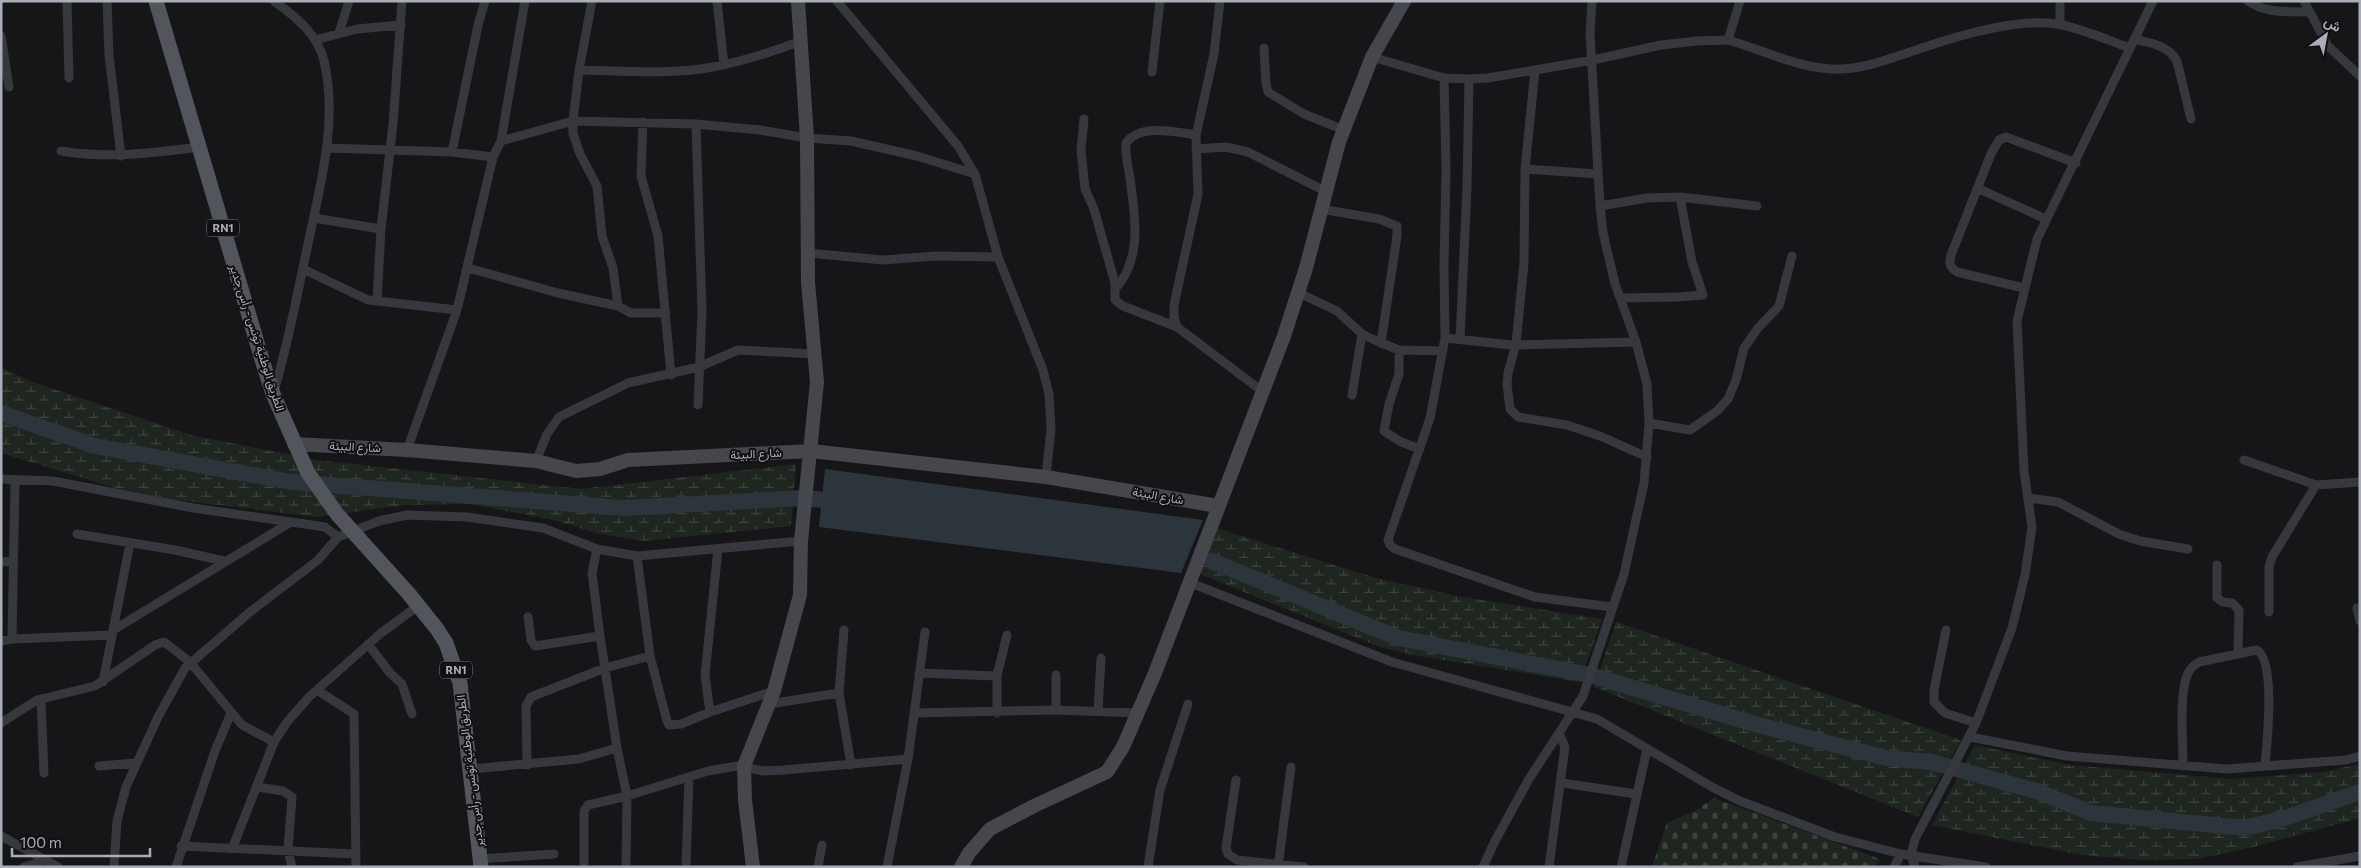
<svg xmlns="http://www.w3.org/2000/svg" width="2361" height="868" font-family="Commissioner,Vazirmatn,sans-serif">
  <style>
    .wetland { fill: url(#wetland-marsh) }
    .cemetery { fill: url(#cemetery-stones) }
    .water { fill: #2c353c }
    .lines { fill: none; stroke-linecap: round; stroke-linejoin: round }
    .river { stroke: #2c353c; stroke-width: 16 }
    .street { stroke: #37383d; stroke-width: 9 }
    .secondary { stroke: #45474d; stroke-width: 14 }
    .primary { stroke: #53555c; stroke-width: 15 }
    .labels { text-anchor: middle; stroke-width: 4; stroke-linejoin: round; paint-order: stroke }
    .shield { fill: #111113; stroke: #7b7e86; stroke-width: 1 }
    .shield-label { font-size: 11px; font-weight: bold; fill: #a8adb8 }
    .street-label { font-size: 12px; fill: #a8adb8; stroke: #111113 }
  </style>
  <defs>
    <pattern id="wetland-marsh" width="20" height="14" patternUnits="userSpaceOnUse" patternTransform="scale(1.25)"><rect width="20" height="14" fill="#1e261f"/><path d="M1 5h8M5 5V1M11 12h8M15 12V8" fill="none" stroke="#3c433d"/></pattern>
    <pattern id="cemetery-stones" width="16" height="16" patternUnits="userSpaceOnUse" patternTransform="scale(1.25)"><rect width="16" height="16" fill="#1e261f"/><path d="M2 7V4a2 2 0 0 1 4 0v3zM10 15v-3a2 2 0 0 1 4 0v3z" fill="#3c433d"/></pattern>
  </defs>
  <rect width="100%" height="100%" fill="#161618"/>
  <path class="wetland" d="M1 368 33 382 191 435 317 460 581 489 796 464 791 526 645 541 596 533 554 520 469 504 404 505 317 517 171 499 116 488 1 453Z
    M1216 528 1376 578 1457 596 1602 619 1580 682 1418 656 1380 647 1200 574Z
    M1616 622 1961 740 1918 817 1594 687Z
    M1975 745 2070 765 2231 779 2323 772 2360 764V818L2253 847 2198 859 2143 860 2082 855 1932 825Z"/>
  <path class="cemetery" d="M1714 798 1880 859 1876 867H1652L1667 823 1695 811Z"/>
  <path class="water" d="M825 469 1203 520 1181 573 819 527Z"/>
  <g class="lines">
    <path class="river" d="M1 413 95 446 291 482 624 508 803 498 844 502
      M1212 561 1398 638 1590 675 1755 724 1886 758 1931 762 2036 791 2091 813 2245 828 2285 818 2360 792"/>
    <path class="street" d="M67 1 69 78
      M107 1 109 55 121 156
      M274 1C295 16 318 34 324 61 338 119 321 183 309 239 298 290 289 341 274 391
      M717 1 724 65
      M837 1 958 146 975 174 998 257 1043 370 1049 394 1051 429 1046 477
      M1220 1 1214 54 1196 135 1198 194 1174 305V317L1177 327 1262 391
      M2060 1V24
      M2248 1C2267 14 2287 11 2309 12
      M2304 1 2328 46 2360 76
      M339 33 349 1
      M1 36 9 87
      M2134 39C2151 43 2168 45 2177 61L2191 119
      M315 40 357 29 401 25
      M1728 40 1740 1
      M1264 48 1266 84 1268 92 1304 114 1344 130
      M1372 57 1444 78 1469 79 1488 78 1593 60 1661 45 1697 41 1728 40C1764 50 1803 71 1841 69 1869 68 1897 56 1925 47 1960 35 2025 16 2062 25 2085 30 2108 40 2130 48
      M579 70C623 71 669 75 713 67 744 61 772 52 801 41
      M1535 70 1525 169 1524 263 1516 344 1508 373 1507 384 1510 409 1518 417 1567 425 1600 436 1647 457
      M1152 72 1160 1
      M1444 78 1446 170 1444 266 1445 338 1430 418 1388 540 1390 545 1395 549 1535 597 1612 607
      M1084 119 1081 150 1085 189 1094 209 1115 283V300L1123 306 1177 327
      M643 122 641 176 658 236 671 375
      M696 124 702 311 698 405
      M501 141 573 121 579 70 592 1
      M326 148 452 152 493 157
      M1196 149 1226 147 1248 152 1325 191
      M61 151C108 159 153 153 200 147
      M452 152 478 25 485 1
      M1525 169 1598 174
      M1977 188 2046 219
      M1600 206 1647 198 1680 197 1757 206
      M1321 209 1379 219 1397 226V236L1381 343
      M314 218 381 229
      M808 253 883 260 936 256 998 257
      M468 268 558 293 618 306 631 313H666
      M303 269 368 300 457 310
      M2024 288 1957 272C1949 267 1949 263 1951 255L1991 154 1999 140 2006 137 2076 163
      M1115 289C1143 259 1135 215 1130 178 1128 166 1125 154 1126 143 1140 123 1176 132 1196 135
      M1299 293 1337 311 1362 334 1381 343 1399 350 1443 351
      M1620 298 1679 297 1703 295 1692 262 1680 197
      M377 301 381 229 393 124 402 1
      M618 306 613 268 602 236 597 186 580 154 573 133V121L696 124 760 130 807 138 851 141 917 156 975 174
      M1445 338 1512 345 1636 342
      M1460 339 1467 188 1469 79
      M1399 350V374L1389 404 1384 431 1401 442 1420 449
      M1352 395 1362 334
      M1649 423 1690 430 1717 411 1728 399 1736 380 1744 348 1758 328 1779 306 1792 256
      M407 450 457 310 493 157 501 141 525 1
      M2244 460 2316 485 2360 482
      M536 461 547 434 559 417 628 383 699 367 738 350 814 354
      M1 479 53 481 193 508 291 522
      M2028 498 2058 502 2119 534 2140 541 2188 549
      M77 534 175 550 224 561
      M597 549 592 573 600 636 617 748 627 796 626 867
      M637 556 650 656 667 721 669 725 681 724 710 712 774 691
      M1 562 13 561
      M2217 565V598L2223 602 2232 603 2239 610 2238 653
      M1188 582 1392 662 1597 719 1712 787 1740 801 1835 837 1901 854 1986 867
      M2357 608 2360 621
      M2269 612V567L2272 557 2316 485
      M528 617 531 640 535 646 600 636
      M115 629 291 522 325 527 338 537
      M844 630 839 693 851 765
      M1946 630 1934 690V702L1945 713 1976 723
      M12 639 15 481
      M1 641 12 639 112 635
      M368 644 390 673 402 684 412 714
      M919 673 997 676
      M1056 675V710
      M103 682 130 543
      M317 690 354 714 356 867
      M41 699 44 773
      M769 704 839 693
      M1098 711 1101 658
      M710 712 705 675 718 549
      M914 713 1056 710 1138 713
      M997 713V676L1007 635
      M1 723 37 700 95 686 155 645 164 642 190 662 242 725 274 742
      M1970 737 2067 756 2227 769 2346 760 2360 756
      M527 765 526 706 531 697 605 668 650 656
      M99 766 136 763
      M2183 766C2183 743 2179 695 2187 676 2189 669 2194 665 2199 662L2257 650C2276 662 2267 743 2265 765
      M471 769 579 759 617 748
      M1236 780 1226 848 1228 854 1237 860 1304 867
      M1562 783 1636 794
      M257 787 283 791 292 797 288 850 292 867
      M1 836 58 867
      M181 846 355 854
      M232 849 274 742 287 722 309 697 381 633 418 606
      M480 859 554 854
      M24 867 47 860
      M114 867 117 821 126 787 158 717 185 668 250 612 318 560 338 537 379 521 407 515 467 517 543 528 597 549 637 556 801 541
      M176 867 215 751 231 713
      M584 867V811L588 805 627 796 708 771 737 766 764 771 784 770 908 759
      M686 867 689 777
      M818 867 822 845
      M887 867 908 759 925 632
      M1148 867 1160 790 1188 704
      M1278 867 1291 767
      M1483 867 1495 841 1529 779 1583 696 1624 574 1644 483 1649 423 1647 384 1636 342 1615 284 1603 233 1600 206 1590 33 1592 1
      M1549 867 1565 747 1559 733
      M1621 867 1647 749
      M1894 867 1901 854
      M1915 867 1911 855 1915 839 1976 723 2012 628 2025 575 2032 527 2024 471 2017 321 2037 239 2153 1
      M2297 867 2360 856"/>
    <path class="secondary" d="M294 444 407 450 536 461 576 471 600 469 628 460 811 451 1046 477 1218 506
      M753 867 745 800 744 766 774 691 800 595 801 541 817 382 808 282 807 138 798 1
      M961 867 969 853 990 829 1034 806 1107 772 1123 747 1155 673 1284 336 1306 268 1339 142 1372 57 1404 1"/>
    <path class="primary" d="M156 1 263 363 273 394 308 473 337 514 409 594 437 629 446 643 460 683 481 867"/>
  </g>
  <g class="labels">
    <g class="shield">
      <rect x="207" y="219.5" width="32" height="17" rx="4"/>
      <rect x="440" y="661.5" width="32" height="17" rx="4"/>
    </g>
    <g class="shield-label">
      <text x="223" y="232">RN1</text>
      <text x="456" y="674">RN1</text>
    </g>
    <g class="street-label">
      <text transform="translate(257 338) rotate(72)" y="4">الطريق الوطنية تونس - رأس جدير</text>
      <text transform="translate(355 447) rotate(3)" y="4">شارع البيئة</text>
      <text transform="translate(756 454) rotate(-3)" y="4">شارع البيئة</text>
      <text transform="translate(1158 496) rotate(10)" y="4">شارع البيئة</text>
      <text transform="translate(470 771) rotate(-97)" y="4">الطريق الوطنية تونس - رأس جدير</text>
    </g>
  </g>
  <rect width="2361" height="868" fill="none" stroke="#a8adb8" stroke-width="5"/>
  <g transform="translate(2326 35) rotate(32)" stroke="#111113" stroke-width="4" paint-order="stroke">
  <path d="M0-4L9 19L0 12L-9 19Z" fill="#a8adb8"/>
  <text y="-8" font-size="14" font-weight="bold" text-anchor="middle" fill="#a8adb8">ش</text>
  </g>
  <path d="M12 848v8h138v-8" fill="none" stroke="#a8adb8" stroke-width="2.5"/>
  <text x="20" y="848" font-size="15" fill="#a8adb8" stroke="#111113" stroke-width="4" paint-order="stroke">100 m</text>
</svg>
